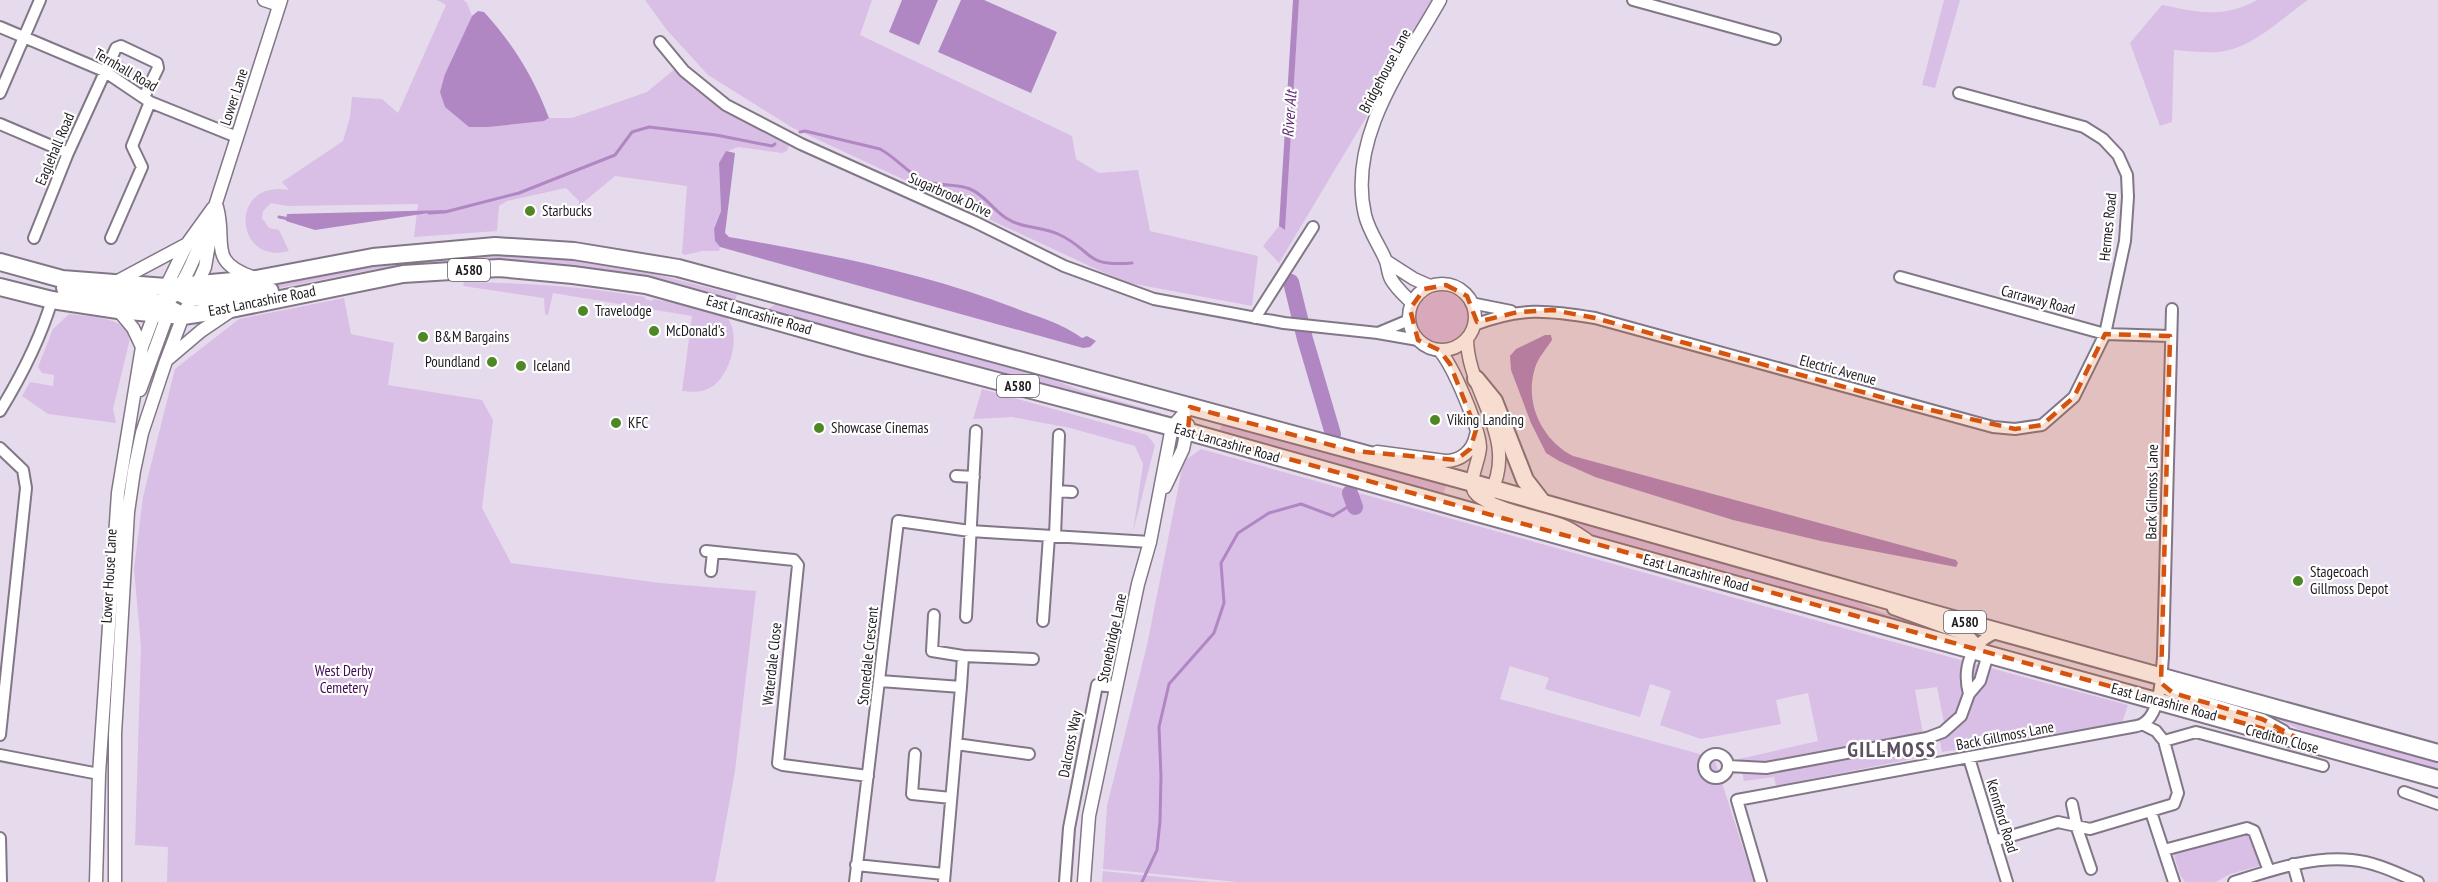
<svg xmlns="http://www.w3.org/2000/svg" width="2438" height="882" font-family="'PT Sans Narrow',sans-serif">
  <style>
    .green { fill: #d9bfe5 }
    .water { fill: #b087c3 }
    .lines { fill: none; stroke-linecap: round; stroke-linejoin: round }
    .stream { stroke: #b087c3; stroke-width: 3 }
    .river { stroke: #b087c3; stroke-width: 16 }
    .minor-casing { stroke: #827786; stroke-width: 14 }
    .tertiary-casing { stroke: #827786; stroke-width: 15 }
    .trunk-casing { stroke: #827786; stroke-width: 20 }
    .minor { stroke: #fff; stroke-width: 10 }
    .tertiary { stroke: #fff; stroke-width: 12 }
    .trunk { stroke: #fff; stroke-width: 16 }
    .marked { fill: #d4530e; fill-opacity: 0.2; stroke: #d4530e; stroke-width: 4.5; stroke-dasharray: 12 8; stroke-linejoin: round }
    .poi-dot { fill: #4e8824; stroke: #fff; stroke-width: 2 }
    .labels { text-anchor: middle; stroke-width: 4.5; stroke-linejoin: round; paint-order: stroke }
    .shield { fill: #fff; stroke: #625f62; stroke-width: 1.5 }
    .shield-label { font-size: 14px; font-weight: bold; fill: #1e1a1f }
    .street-label { font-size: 15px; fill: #1e1a1f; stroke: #fff }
    .poi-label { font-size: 15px; fill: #1e1a1f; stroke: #fff; text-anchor: start }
    .park-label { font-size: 15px; fill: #430c57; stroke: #fff }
    .water-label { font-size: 16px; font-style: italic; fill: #612d76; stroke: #fff }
    .district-label { font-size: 21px; font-weight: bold; letter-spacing: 1.5px; fill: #5b515f; stroke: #fff }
  </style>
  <rect width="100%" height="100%" fill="#e6dbec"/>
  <path class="green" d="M437 0H463L467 3 472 16 445 74 544 121 549 118H572L647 92 676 68 790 142 787 151 782 153 738 147 726 152 719 163 721 211 714 229 715 241 720 247 719 251H702L685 255 682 253 687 186 615 176 579 206V201L566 188 507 201 499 206 497 231 414 237 418 204 287 206 271 203 263 211 262 218 269 228 279 230 289 251C234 266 228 179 289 190L282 182 343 141 350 117 352 97 382 99 398 113 446 5Z
    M645 0H872L860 35 1072 136 1076 159 1099 173 1138 170 1150 231 1258 256 1252 306 1124 282 793 128 708 75 666 29Z
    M1299 0H1434L1397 66 1279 263 1263 246 1279 226 1284 229Z
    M1944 0H1960L1935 88 1922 85Z
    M2257 0H2308C2283 17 2256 45 2225 51 2209 54 2191 51 2174 50L2172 122 2160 126 2130 43 2162 5C2199 12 2222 19 2257 0Z
    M116 59 134 67 144 86 142 89H139L113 72 111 69Z
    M501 252 628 263 648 272 737 295 735 301 644 277 568 267 376 269 279 288 270 285V282L361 265Z
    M464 282C525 283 585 286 645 297V299L652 301 653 299C674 304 702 302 721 313 745 326 731 374 713 386 703 393 693 392 682 391L692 316 553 293 548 315 545 314 544 298 463 286Z
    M1416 318a26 26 0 1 1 52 0a26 26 0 1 1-52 0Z
    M344 298 351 334 394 343 388 385 482 400 493 420 482 508 511 563 660 583 756 591 735 771 715 882H167L168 847 135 845 141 647 134 569 143 497 175 369 239 319Z
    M780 301 1031 371 1080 390 1161 413V418L767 310Z
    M69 314C89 317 132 316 129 343L113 409 116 423 48 414 22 396 30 382 53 386 54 375 42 373 38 367 53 329Z
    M982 389 1147 435 1155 445 1133 532 1143 464 1135 446 1070 428 1012 417 973 419Z
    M1222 423 1447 483 1443 495 1219 433Z
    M1201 449 1879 638 2128 705 2122 723 1942 752 1938 730 1945 728 1937 687 1915 690 1927 756 1776 786 1774 777 1744 781 1739 759 1818 741 1808 693 1776 700 1781 724 1701 739 1660 725 1671 691 1650 684 1640 717 1545 689 1549 678 1510 666 1500 699 1714 758 1754 882H1238L1103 869 1107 806 1147 645 1182 469 1187 459Z
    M1518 503 1845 596C1875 613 1910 620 1943 632L1942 634 1595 539 1517 507Z
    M2171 684 2438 759V771L2308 734 2278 719 2175 690Z
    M2245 832 2253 837 2261 860 2259 866 2230 874 2216 882H2185L2180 875 2174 855 2176 852Z
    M1103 871 1200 881 1212 882H1102Z"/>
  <path class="water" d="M902 0H938L919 45 889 32Z
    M961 0H984L1057 32 1031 93 938 52Z
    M1293 0H1299L1285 230 1279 226Z
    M478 11 484 12C514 45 533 76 549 118L544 121 488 127H469L445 107 440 92 445 74 472 16Z
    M726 151 735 153 725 233 729 237C827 254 922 272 1015 308 1038 317 1062 323 1082 338L1087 336 1096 341 1090 347 1083 348 720 247 715 241 714 229 721 211 719 163Z
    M449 210 315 230 286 221 287 214Z
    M1545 335H1551L1552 340C1546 349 1538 358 1535 368 1524 403 1542 440 1573 456L1956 560 1958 563 1956 567 1821 541 1733 520 1595 477 1559 461 1546 453 1531 423 1511 370 1510 356 1516 349Z"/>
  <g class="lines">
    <path class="stream" d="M800 132 805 131 880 149C897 158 908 174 925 181 940 187 956 183 970 189 985 195 993 210 1006 218 1023 229 1041 226 1058 234 1095 251 1082 267 1132 263
      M429 213 445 212 519 193 615 155 632 132 649 127 716 135 772 146 775 144
      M279 217 289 219
      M1142 882 1157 850 1160 821 1161 776 1159 727 1169 684 1214 633 1224 603 1221 563 1238 533 1269 513 1301 504 1333 516 1354 503"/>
    <path class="river" d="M1291 282 1305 339 1333 434
      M1350 493 1355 507"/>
    <g class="minor-casing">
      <path id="minor" d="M1633 0 1775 39
        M0 27 104 71 150 102 237 137
        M660 42 684 71 726 105 801 144 975 222 1064 266 1154 299 1284 323 1378 333 1418 340
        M0 93 40 0
        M0 124 68 153
        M34 238 68 153 116 48 121 46 157 63 158 68 144 97
        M111 238 142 167 132 146 150 102
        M1900 277 2105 334 2170 336
        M1471 303 1511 311
        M1255 318 1313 227
        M1474 325C1521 307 1547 310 1595 318L1993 427 2015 429 2042 425 2074 397 2105 334 2125 241 2128 197 2127 175 2118 155 2103 139 2084 127 1959 93
        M1378 333 1409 320
        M0 411C22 375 40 340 52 300
        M0 448 23 470 26 488 0 735
        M956 476 974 477
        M1057 491 1072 492
        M1055 536 1059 435
        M706 551 794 560 798 565 778 763 783 765 868 776
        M711 571 713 552
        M934 615 932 651 963 656 961 687
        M966 617 976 431
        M1043 621 1049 536
        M963 656 1033 659
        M2160 677 2163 686 2169 691 2262 719 2284 731
        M880 681 961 687 944 882
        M1969 694C1962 667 1971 641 1999 632
        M2164 741 2196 732 2323 766
        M956 744 1029 754
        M915 754 912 794 951 798
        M1704 766a12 12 0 1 1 24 0a12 12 0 1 1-24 0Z
        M0 755 99 774
        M1969 758 2007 882
        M1728 766 1766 768 1927 738 1943 732 1961 716 1969 694 1980 681 1986 661 1985 653 1970 637 1893 609
        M2404 792 2438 804
        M2072 804 2077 828 2091 869
        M2151 812 2174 882
        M0 838 1 882
        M1994 841 2058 822 2090 829 2174 804 2178 793 2164 741 2156 731 2144 725
        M2164 850 2247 828 2254 831 2269 871
        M2293 864 2298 882
        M856 865 944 874
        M855 882 898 521 970 531 1150 542
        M1065 882 1069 828 1097 685 1116 687
        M1761 882 1737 800 2137 726C2161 721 2161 677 2163 657L2172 309
        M2234 882C2272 870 2311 856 2352 860 2375 862 2397 873 2418 882"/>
    </g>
    <g class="tertiary-casing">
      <path id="tertiary" d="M264 0 279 5
        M217 207C227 243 207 261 252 277
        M1386 261 1414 279 1430 286
        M114 283 187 244
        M1409 317a33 33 0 1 1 66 0a33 33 0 1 1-66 0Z
        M164 291 187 244 213 208
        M1412 303C1405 296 1396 288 1391 279 1388 273 1388 267 1386 261 1380 246 1369 232 1365 215 1347 137 1404 64 1440 0
        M118 310 133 328 142 347
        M159 310C181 295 196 255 205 230
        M1467 338C1467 393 1520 437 1490 494
        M1439 350C1453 365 1479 427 1480 447 1480 461 1465 485 1477 495 1496 510 1540 517 1564 526 1572 529 1580 535 1587 540
        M168 359 201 331 232 310
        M140 390 170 308
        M1377 452 1445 461C1461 461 1473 451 1476 435
        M1165 487 1183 449 1188 425
        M96 882 99 774 118 493 142 347 157 307
        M115 882V734L128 512 134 471 142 433 166 361 183 316 205 267 216 203 281 0
        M1084 882 1089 816 1138 584 1150 542 1172 427 1190 407"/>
    </g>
    <g class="trunk-casing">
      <path id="trunk" d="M0 262 62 279 166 287 256 279 373 257 495 246 574 251 678 268 1473 483 1928 612 2438 753
        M0 287 52 300 118 310 183 316 236 308 403 274 499 268 573 275 646 285 864 346 1172 427 1463 509 2438 779
        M167 287 190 298 270 291
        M65 288 159 303 180 314
        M1476 379 1494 401 1525 480 1542 502"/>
    </g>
    <use href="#minor" class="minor"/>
    <use href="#tertiary" class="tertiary"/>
    <use href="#trunk" class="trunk"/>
  </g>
  <path class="marked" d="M1446 285 1467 296 1477 322 1518 312 1553 310 1595 318 1913 406 2015 429 2042 425 2074 397 2105 334 2170 336 2161 683 2173 693 2262 719 2297 738 1188 431 1190 407 1353 451 1456 460 1470 449 1476 430 1450 364 1439 350 1418 340 1410 309 1424 289Z"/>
  <g class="poi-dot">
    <circle cx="530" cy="211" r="6"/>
    <circle cx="583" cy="311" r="6"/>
    <circle cx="654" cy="331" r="6"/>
    <circle cx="423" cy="337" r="6"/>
    <circle cx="492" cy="362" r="6"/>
    <circle cx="521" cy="366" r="6"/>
    <circle cx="1435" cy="420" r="6"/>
    <circle cx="616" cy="423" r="6"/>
    <circle cx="819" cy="428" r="6"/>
    <circle cx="2298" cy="581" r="6"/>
  </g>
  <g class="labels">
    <g class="shield">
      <rect x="448" y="259" width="42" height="22" rx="4.5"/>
      <rect x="997" y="375" width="42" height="22" rx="4.5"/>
      <rect x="1944" y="611" width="42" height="22" rx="4.5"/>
    </g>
    <g class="shield-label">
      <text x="469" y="275">A580</text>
      <text x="1018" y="391">A580</text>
      <text x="1965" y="627">A580</text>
    </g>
    <g class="street-label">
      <text transform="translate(126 70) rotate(30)" y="5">Ternhall Road</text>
      <text transform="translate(1385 71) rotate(-62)" y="5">Bridgehouse Lane</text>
      <text transform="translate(234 97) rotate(-72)" y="5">Lower Lane</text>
      <text transform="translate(55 149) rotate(-67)" y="5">Eaglehall Road</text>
      <text transform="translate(950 195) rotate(24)" y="5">Sugarbrook Drive</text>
      <text transform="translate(2108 227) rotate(-84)" y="5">Hermes Road</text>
      <text transform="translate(2038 300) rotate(15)" y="5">Carraway Road</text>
      <text transform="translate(262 301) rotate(-11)" y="5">East Lancashire Road</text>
      <text transform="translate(759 315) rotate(16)" y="5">East Lancashire Road</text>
      <text transform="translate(1838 370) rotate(15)" y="5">Electric Avenue</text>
      <text transform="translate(1227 443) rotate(16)" y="5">East Lancashire Road</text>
      <text transform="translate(2152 492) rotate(-89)" y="5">Back Gilmoss Lane</text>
      <text transform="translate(1696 573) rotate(15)" y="5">East Lancashire Road</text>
      <text transform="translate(109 576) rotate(-87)" y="5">Lower House Lane</text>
      <text transform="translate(1112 638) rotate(-78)" y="5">Stonebridge Lane</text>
      <text transform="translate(868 656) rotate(-84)" y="5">Stonedale Crescent</text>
      <text transform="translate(772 664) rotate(-84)" y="5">Waterdale Close</text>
      <text transform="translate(2164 702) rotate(15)" y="5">East Lancashire Road</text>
      <text transform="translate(2005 736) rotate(-11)" y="5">Back Gillmoss Lane</text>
      <text transform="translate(2282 739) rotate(15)" y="5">Crediton Close</text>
      <text transform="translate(1070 744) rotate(-79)" y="5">Dalcross Way</text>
      <text transform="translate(2002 816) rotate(73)" y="5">Kennford Road</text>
    </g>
    <g class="poi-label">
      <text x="542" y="216">Starbucks</text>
      <text x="595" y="316">Travelodge</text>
      <text x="666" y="336">McDonald's</text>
      <text x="435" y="342">B&amp;M Bargains</text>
      <text x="480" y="367" text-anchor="end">Poundland</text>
      <text x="533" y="371">Iceland</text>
      <text x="1447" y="425">Viking Landing</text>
      <text x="628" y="428">KFC</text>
      <text x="831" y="433">Showcase Cinemas</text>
      <text x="2310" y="577">Stagecoach<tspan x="2310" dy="17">Gillmoss Depot</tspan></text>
    </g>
    <g class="park-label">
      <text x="344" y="676">West Derby<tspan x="344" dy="17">Cemetery</tspan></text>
    </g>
    <g class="water-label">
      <text transform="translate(1289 114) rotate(-86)" y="6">River Alt</text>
    </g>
    <g class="district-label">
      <text x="1892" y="757">GILLMOSS</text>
    </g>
  </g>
</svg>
